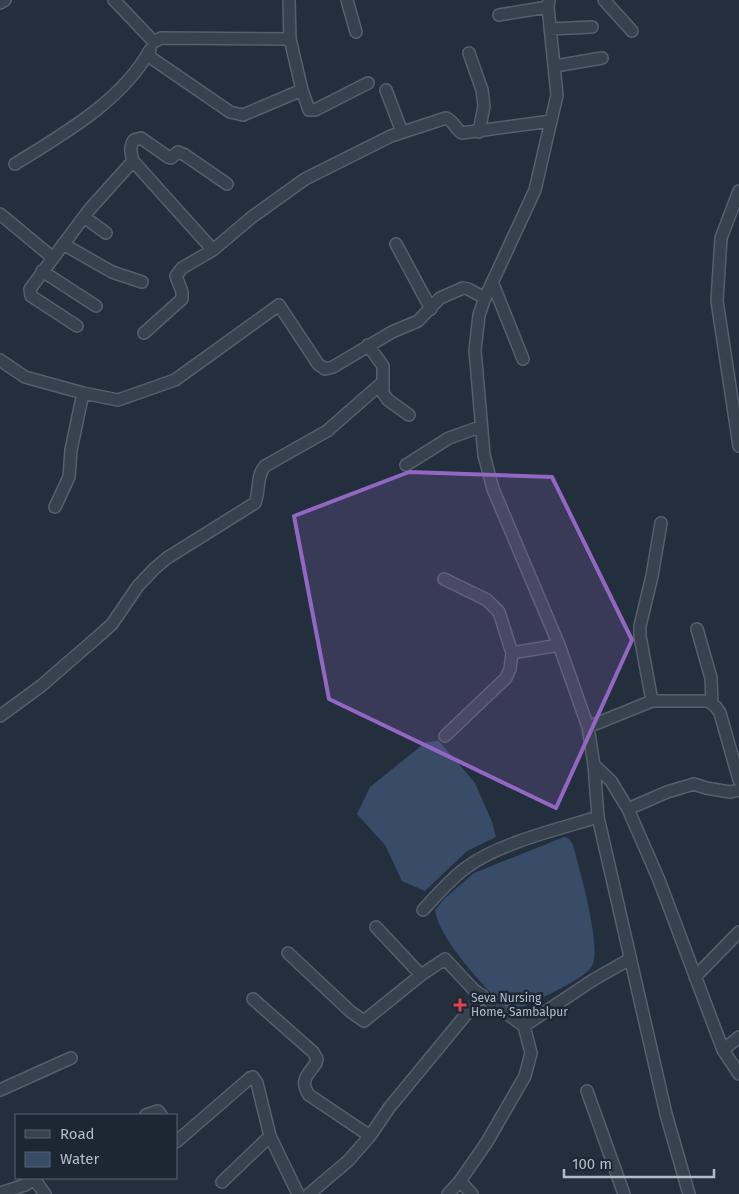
<svg xmlns="http://www.w3.org/2000/svg" width="739" height="1194" font-family="'Fira Sans',sans-serif">
  <style>
    .water { fill: #394c67 }
    .lines { fill: none; stroke-linecap: round; stroke-linejoin: round }
    .street-casing { stroke: #565f6c; stroke-width: 14 }
    .street { stroke: #38414e; stroke-width: 11 }
    .marked { fill: #9266c3; fill-opacity: 0.2; stroke: #9266c3; stroke-width: 4; stroke-linejoin: round }
    .health-dot { fill: #e0444e; stroke: #1d2633; stroke-width: 2 }
    .labels { text-anchor: middle; stroke-width: 5; stroke-linejoin: round; paint-order: stroke }
    .poi-label { font-size: 12px; fill: #b4bcc9; stroke: #1d2633; text-anchor: start }
  </style>
  <rect width="100%" height="100%" fill="#242f3e"/>
  <path class="water" d="M439 741 475 783 492 822 496 837 467 851 425 891 402 881 385 845 357 814 370 787 426 742Z
    M564 837 569 839 573 845C579 868 602 946 592 966 586 979 534 1001 519 1009L512 1011 506 1009C485 987 439 940 435 910L445 898 474 873Z"/>
  <g class="lines">
    <g class="street-casing">
      <path id="street" d="M114 0 154 42 161 38 290 39
        M289 0 290 39 302 90
        M347 0 356 32
        M549 0 548 7 557 95 535 190 485 298 479 315 475 350 484 455 493 489 559 645 588 727 594 765 598 817 666 1114 689 1194
        M604 0 632 31
        M0 3 5 0
        M499 15 548 7
        M550 29 592 27
        M469 53 482 90 484 106 479 132
        M147 55 230 112 243 115 302 90 309 110H315L368 83
        M555 66 602 58
        M386 90 402 132
        M133 161C131 153 129 148 134 140L141 138 168 157 171 158 178 152 185 155 227 184
        M15 164C63 134 122 101 150 50
        M739 191 721 238 717 301 739 446
        M0 214 53 258
        M84 217 106 233
        M63 244 112 272 142 282
        M396 244 431 309
        M42 271 96 306
        M493 284 523 359
        M77 326 31 296 30 289 89 210 133 161 213 250
        M144 333 182 299V292L176 276 182 268 213 250 252 217 305 179 391 136 446 118C454 121 455 129 462 133L551 121
        M368 345 383 366V393L388 400 409 415
        M0 360 25 377 83 393 118 400 175 380 279 305 318 364 325 369 333 367 392 332 418 321 440 298 463 288 468 289 485 298
        M406 465 449 438 480 427
        M55 507 69 477 71 450 83 393
        M444 579 487 600 499 612 512 653 510 669 506 678 445 736
        M697 629 711 678 712 703
        M512 653 559 645
        M652 701 640 636V626L652 576 661 523
        M0 716 41 686 101 634 112 624 138 586 154 569 167 558 255 503C260 491 256 476 265 466L327 431 383 382
        M588 727 652 701H708L716 707 720 713 739 780
        M594 765 611 781 628 809 659 880 723 1050 739 1074
        M628 809 667 792 694 784 706 788 730 792 739 790
        M423 910C437 895 450 879 467 867 499 843 559 829 598 817
        M376 927 421 975
        M288 953 351 1012 364 1021 421 975 445 959 474 990 524 1026 531 1053 525 1076 487 1142 460 1181 448 1194
        M695 977 739 932
        M253 999 313 1052 317 1059 316 1063C308 1075 299 1080 309 1095L370 1136
        M524 1026 593 980 630 959
        M723 1050 739 1037
        M0 1090 71 1058
        M587 1091 624 1194
        M146 1115 158 1111 161 1115
        M176 1142 250 1078 253 1077 257 1083 270 1136 298 1194
        M34 1179 45 1194
        M460 1181 472 1194
        M222 1182 270 1136
        M0 1193 25 1185 36 1178
        M309 1194 348 1161 370 1136 389 1108 482 995"/>
    </g>
    <use href="#street" class="street"/>
  </g>
  <path class="marked" d="M409 472 552 477 632 640 556 808 329 699 294 516Z"/>
  <path class="health-dot" d="M457.5 997.5h5v5h5v5h-5v5h-5v-5h-5v-5h5z"/>
  <g class="labels">
    <g class="poi-label">
      <text x="471" y="1002">Seva Nursing<tspan x="471" dy="14">Home, Sambalpur</tspan></text>
    </g>
  </g>
  <rect x="15" y="1114" width="162" height="65" fill="#1d2633" stroke="#59626f"/>
  <rect x="25" y="1130" width="25" height="8" fill="#38414e" stroke="#59626f"/>
  <text x="60" y="1139" font-size="15" fill="#b4bcc9">Road</text>
  <rect x="25" y="1152" width="25" height="15" fill="#394c67" stroke="#59626f"/>
  <text x="60" y="1164" font-size="15" fill="#b4bcc9">Water</text>
  <path d="M564 1169v8h150v-8" fill="none" stroke="#b4bcc9" stroke-width="2.5"/>
  <text x="572" y="1169" font-size="15" fill="#b4bcc9" stroke="#1d2633" stroke-width="4" paint-order="stroke">100 m</text>
</svg>
